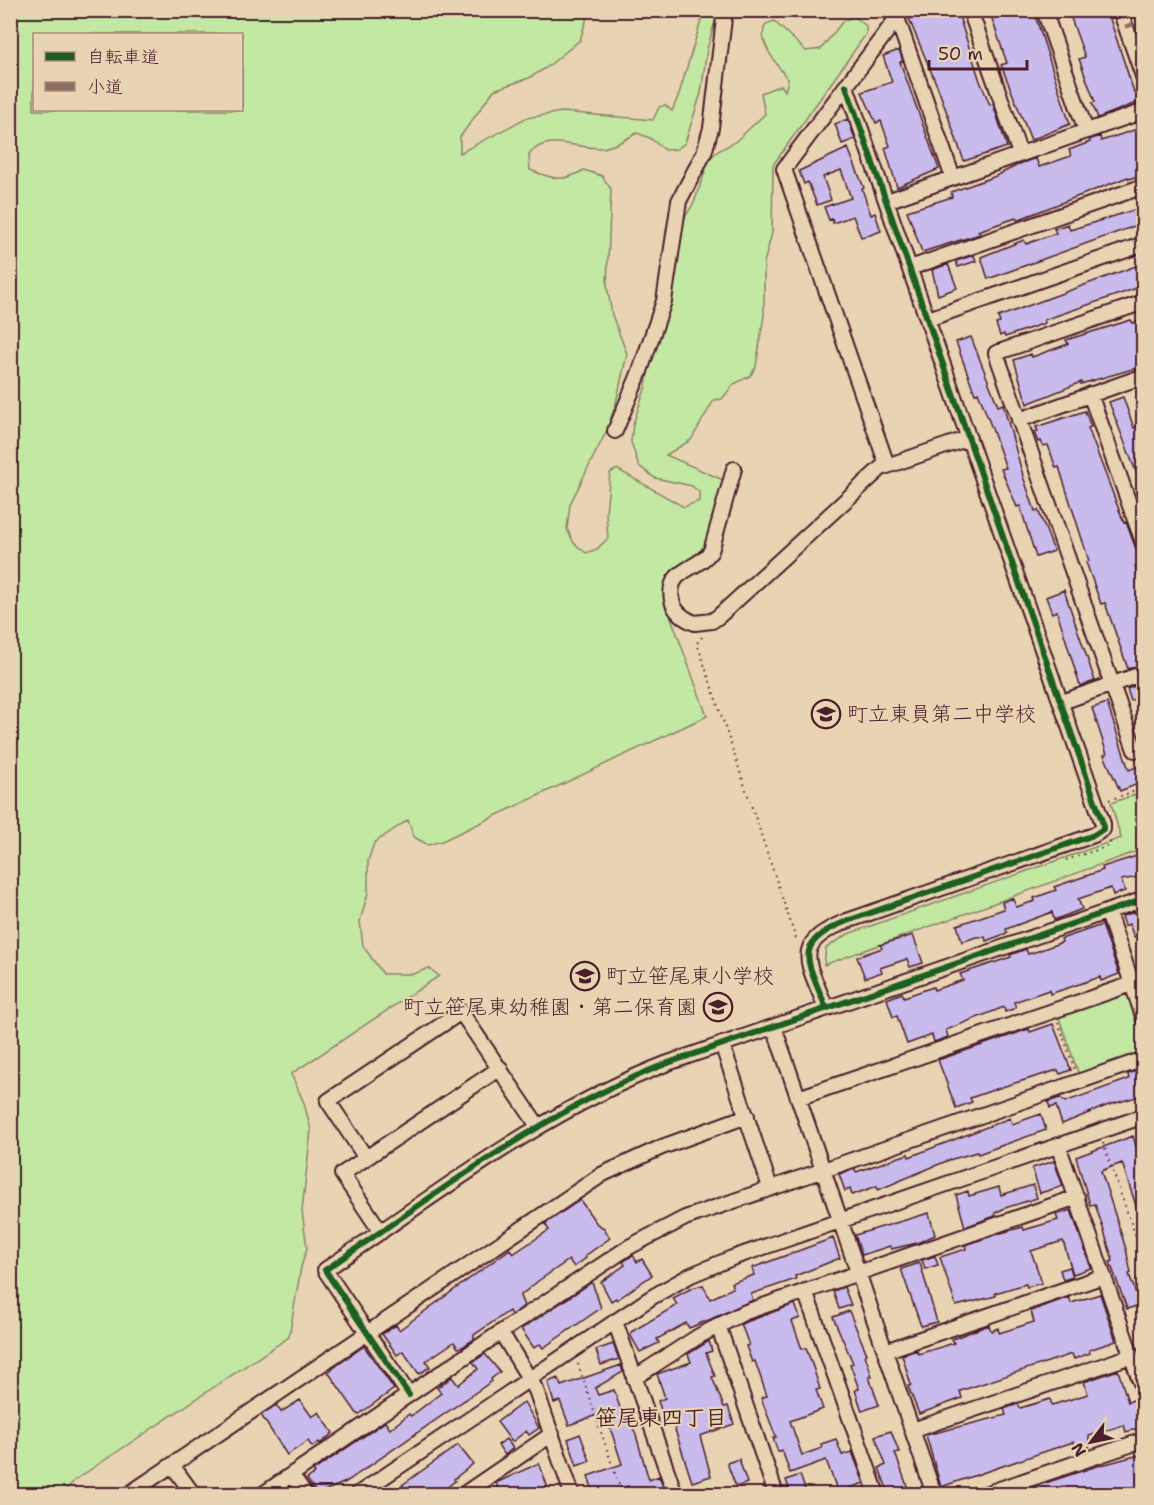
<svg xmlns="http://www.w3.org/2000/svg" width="1154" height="1505" font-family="'Shantell Sans','Klee One',sans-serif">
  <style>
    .green { fill: #c3e8a2; stroke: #868466; stroke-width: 1.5; fill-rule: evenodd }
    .building { fill: #c9bbec; stroke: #4a1f2b; stroke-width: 1.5 }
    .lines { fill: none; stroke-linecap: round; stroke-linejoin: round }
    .minor-casing { stroke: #4a1f2b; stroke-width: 18 }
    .path { stroke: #4a1f2b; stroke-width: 2; stroke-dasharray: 1.5 4.5; stroke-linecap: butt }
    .minor { stroke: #e8d4b3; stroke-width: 14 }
    .quiet { stroke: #8d6e63; stroke-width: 4.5; stroke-dasharray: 9 4.5; stroke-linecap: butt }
    .cycleway-casing { stroke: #e8d4b3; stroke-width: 10 }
    .cycleway { stroke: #1b5e20; stroke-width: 6 }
    .labels { text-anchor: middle; stroke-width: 4.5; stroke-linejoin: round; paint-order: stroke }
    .poi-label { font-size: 21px; fill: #4a1f2b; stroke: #e8d4b3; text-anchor: start }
    .neighbourhood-label { font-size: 22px; font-weight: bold; fill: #4a1f2b; stroke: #e8d4b3 }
  </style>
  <rect width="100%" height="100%" fill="#e8d4b3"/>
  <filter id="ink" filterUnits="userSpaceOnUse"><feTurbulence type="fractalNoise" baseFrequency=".0167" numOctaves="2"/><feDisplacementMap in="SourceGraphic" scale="12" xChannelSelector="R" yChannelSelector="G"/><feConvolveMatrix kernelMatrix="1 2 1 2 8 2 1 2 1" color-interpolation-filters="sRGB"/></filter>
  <g filter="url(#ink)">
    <path class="green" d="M10 11H589L580 40 546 68 529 78 494 90 460 137V153L526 118 562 112 653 120 659 107 665 105 672 111 679 94 704 11H718L707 49 701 93 685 143 677 149 665 150 650 138 637 133C627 139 613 147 601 148 578 149 546 132 529 155L530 170C553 179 562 183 584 170L602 176 611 189 607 285 612 315 627 354 616 403 607 430 570 504 567 529 574 543 586 553 597 549 608 538 606 512 610 473 617 469 684 507 699 501V492L692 486 655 478 639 466 631 442 633 424 646 386 666 261 683 220 694 203 710 158 718 151 735 142 765 114 761 93 781 85 785 91 788 80C779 66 755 41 766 24L774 21 806 51 821 49 843 21 854 16 866 26V34L773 165 772 233 764 263V315L756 367 750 376 734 384 722 399 714 400 691 440 666 455 723 480 708 549C684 565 665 567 665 601L707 716 442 841 428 845 414 837 408 820 374 843 368 861V893L360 921 363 946 383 974H413L429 968 439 976 291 1074 304 1103 311 1130 302 1211 307 1248 301 1267 289 1337 75 1480 62 1494H10ZM34 34H242V110H34Z
      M1143 22V60L1132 26Z
      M1143 792V849L824 965 826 948 848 934 1121 838 1111 803Z
      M1125 992C1138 1005 1143 1034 1143 1052L1079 1075 1058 1015Z"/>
    <path class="building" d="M945 10H957L980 81 990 105 993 104 1007 147 964 161 938 88 909 19Z
      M989 10H1006L1008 17 1027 10 1031 16 1035 15 1070 124 1031 140 1001 65 1007 63Z
      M1068 10H1107L1134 92 1138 91 1141 101 1098 118 1092 103 1095 102 1079 59 1085 57Z
      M899 50 903 61 900 62 939 169 897 187 885 148 890 146 881 121 876 123 862 92 892 82 883 56Z
      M848 119 855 139 842 144 835 124Z
      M1143 127V174L1129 179 1128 177 1017 220 1016 218 978 231 980 234 922 252 907 211 952 197 951 192 996 176 1022 163 1036 158 1039 167 1071 156 1069 150 1090 142 1089 140 1100 136 1101 141Z
      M848 148 864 188 862 189 871 215 875 213 881 231 870 235 861 237 853 216 833 223 832 219 829 220 824 207 851 198 841 170 823 177 831 200 817 205 808 182 804 184 799 171Z
      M1143 207V223L988 279 981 257 1024 240 1026 244 1056 233 1054 229 1068 224 1070 230Z
      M974 255 976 261 958 267 956 261Z
      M948 264 957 288 938 295 932 270Z
      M1141 264 1143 286 1044 320 1045 323 1005 337 1004 334 1000 336 996 324 1000 323 998 317Z
      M1131 320 1133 323 1143 320V366L1081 384V382L1027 404 1014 360 1031 354 1032 357 1068 344 1066 340Z
      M971 337 998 406 1003 404 1024 479 1035 511 1038 510 1054 551 1036 557 1020 506 1017 507 1001 469 1006 468 991 426 978 392 975 394 956 342Z
      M1123 397 1134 428 1143 424V490L1109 402Z
      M1085 411 1091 427 1088 428 1124 523 1126 522 1136 549 1143 554 1137 558 1140 565 1135 566 1143 589V664L1128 669 1105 603 1101 604 1086 562 1089 561 1059 467 1056 468 1048 445 1043 446 1041 441 1038 442 1034 432 1038 431 1036 427Z
      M1064 590 1095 681 1080 686 1057 611 1052 613 1046 597Z
      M1143 683V717L1142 718 1135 699 1131 701 1127 689Z
      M1107 703 1129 770 1141 765 1143 773V782L1120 791 1104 755 1107 754 1092 708Z
      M1143 854V876L1121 880 1125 891 1113 895 1111 888 1078 899 1082 909 1054 920 1052 912 1006 929 1007 933 986 941 985 937H976L962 942 957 925 1004 909 1002 902 1013 898 1016 907 1035 901 1034 898 1056 890 1054 887 1103 870 1102 867Z
      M1138 911 1143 934 1134 937 1129 924 1125 926 1122 916Z
      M1102 925 1119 974 1101 981 1100 977 1050 994 1049 990 1014 1002 1016 1008 1005 1012 1004 1007 946 1030 948 1037 934 1042 932 1035 907 1044 897 1016 893 1017 887 999 902 993 904 997 933 987 934 990 963 980 960 974 1011 957 1010 955 1026 949 1028 954 1038 951 1062 942 1061 939Z
      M913 935 923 963 910 967 907 959 880 968 882 972 865 978 857 957 882 948 880 945Z
      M1053 1024 1071 1070 1060 1074 1058 1070 1002 1087 970 1098 972 1102 956 1108 938 1060 1029 1029 1030 1032Z
      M1143 1069V1095L1106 1106 1062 1124 1056 1106 1050 1108 1048 1102 1060 1098 1065 1102 1129 1079 1128 1074Z
      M1041 1114 1046 1130 978 1154 977 1152 949 1160 878 1190 877 1186 852 1195 850 1189 845 1191 839 1174 855 1169 856 1172 908 1154 909 1157 1010 1118 1012 1124Z
      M1133 1136 1143 1170V1221H1141L1122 1163 1101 1171 1126 1249 1131 1273 1129 1274 1140 1305 1127 1309 1110 1262 1113 1261 1103 1228 1095 1204 1090 1205 1076 1157Z
      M1054 1161 1063 1186 1040 1193 1032 1168Z
      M1033 1185 1037 1198 1005 1208 995 1213V1216L965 1227 956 1195 968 1191 969 1196 999 1187 1001 1195Z
      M580 1200 597 1224 604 1228 610 1238 585 1256 586 1258 574 1267 569 1260 538 1281 520 1296 524 1306 511 1315 509 1311 474 1335V1339L462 1347 458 1348 454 1342 426 1361 430 1367 419 1374 403 1351 397 1355 382 1334 396 1325 399 1330 510 1249 513 1254 549 1230 545 1224Z
      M1071 1210 1091 1268 1073 1274 1063 1241 1031 1251 1042 1283 1027 1287 1026 1284 995 1293 996 1296 956 1306 940 1257 966 1249 965 1245 1001 1233 1023 1227 1024 1230 1058 1220 1056 1215Z
      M929 1213 935 1235 917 1243 891 1249 890 1246 862 1255 855 1235Z
      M833 1238 840 1258 795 1276 796 1279 751 1294 753 1300 711 1319 689 1328 686 1323 657 1339 659 1343 640 1352 631 1336V1332L677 1305 673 1298 692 1288 703 1285 710 1299 733 1288 731 1283 754 1275 752 1268Z
      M633 1255 637 1262 642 1259 652 1275 617 1300 616 1298 611 1301 601 1282 625 1265 623 1262Z
      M935 1256 938 1265 925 1269 922 1260Z
      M920 1263 937 1322 921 1326 901 1269Z
      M1070 1267 1073 1277 1063 1280 1060 1270Z
      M592 1282 601 1308 543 1348 540 1344 534 1348 521 1329Z
      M844 1287 851 1305 839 1309 833 1291Z
      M1100 1294 1116 1341 1089 1350 1090 1353 1074 1359 1072 1354 960 1391 962 1398 919 1414 908 1386 911 1385 902 1355 917 1350 918 1354 954 1343 952 1339 989 1325 991 1331 998 1328 999 1333 1034 1322 1031 1311 1069 1297 1071 1303Z
      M795 1304 800 1318 792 1321 802 1349 806 1348 813 1367 820 1389 816 1390 823 1409 790 1421 802 1455 822 1448 821 1444 836 1439 842 1455 852 1452 864 1483 838 1492 826 1460 790 1473 782 1450 778 1452 773 1438 776 1437 761 1398 767 1396 755 1361 752 1362 746 1346 749 1345 741 1324Z
      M849 1311 867 1354 865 1355 872 1376 869 1377 879 1405 862 1411 855 1390 859 1389 850 1364 853 1363 833 1317Z
      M709 1341 712 1351 706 1353 715 1376 712 1377 724 1407 728 1406 734 1424 700 1436 711 1476 692 1482 669 1411 662 1413 658 1401 665 1398 657 1374 691 1362 688 1354Z
      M613 1344 619 1359 601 1365 596 1350Z
      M364 1346 394 1389 358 1415 328 1372Z
      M485 1354 500 1372 491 1379 492 1381 346 1482 317 1494 307 1479 315 1473 313 1471 385 1422 390 1429 409 1414 411 1416 441 1393 437 1388 452 1377 458 1385 478 1369 473 1362Z
      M621 1365 623 1372 595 1388 598 1395 614 1390 622 1414 627 1413 636 1435 649 1480 659 1476 663 1487 656 1490 658 1494H631L628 1486 604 1494H594L588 1476 622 1464 606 1415 605 1412 569 1425 560 1401 554 1403 550 1390 548 1382 558 1378 561 1386Z
      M1118 1370 1128 1402 1136 1399 1143 1427 1126 1432 1124 1425 1089 1436V1449L1078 1453 1073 1442 941 1487 926 1435 1006 1415 1004 1409 1018 1404 1020 1408 1050 1399 1052 1405 1088 1394 1084 1382Z
      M300 1400 312 1417 319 1412 333 1433 320 1444 319 1442 312 1447 308 1441 287 1455 261 1415 276 1405 281 1412Z
      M524 1402 539 1428 529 1435 526 1431 512 1442 497 1422Z
      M891 1431 899 1452 895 1453 910 1494H889L879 1468 886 1465 875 1436Z
      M580 1434 590 1461 577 1466 568 1439Z
      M506 1439 513 1448 505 1455 498 1445Z
      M458 1445 473 1464 454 1479 455 1481 441 1492 439 1489 431 1494H394L404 1487 402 1485Z
      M1143 1454V1494H1121L1119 1490 1105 1494H1012L1094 1467Z
      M739 1459 747 1483 736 1487 727 1463Z
      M539 1463 550 1494H523L522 1490 500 1494 496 1483Z
      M800 1475 806 1492 791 1494 786 1480Z"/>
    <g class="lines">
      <g class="minor-casing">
        <path id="minor" d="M970 10 1020 154
          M1044 10 1086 131
          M1120 10 1144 79
          M897 18 953 178
          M887 201 1144 111
          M910 268 1144 186
          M1144 302 996 353 1135 750 1144 748
          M928 319 1144 244
          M1090 394 1144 545
          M1019 420 1144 376
          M615 431 639 374 664 301 679 201 704 153 711 128 725 10
          M887 465 784 169 903 10
          M734 469 711 551C698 571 666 568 672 600 674 611 684 619 695 623L712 621 719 616 881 468 969 438
          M1062 702 1144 673
          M1108 913 1144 1019
          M826 1008C808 961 790 944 847 921L1094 835 1103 829V824L846 86
          M774 1027 934 1494
          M722 1044 770 1187
          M798 1098 1132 984
          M1058 1145 1144 1392
          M366 1158 500 1068
          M381 1232 342 1174 366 1158 328 1101 461 1012 538 1126
          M805 1291 877 1494
          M615 1321 675 1494
          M718 1325 776 1494
          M885 1351 1104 1276
          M634 1378 699 1336 743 1313 1077 1197
          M409 1395 325 1270C436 1195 543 1111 668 1063L1144 899
          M913 1430 1131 1356
          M172 1465 193 1494
          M292 1475 305 1494
          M129 1494 603 1174 662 1147 747 1116
          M263 1494 501 1332
          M358 1494 652 1297 691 1275 732 1258 1144 1116
          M464 1494 552 1434
          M572 1494 536 1390 501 1332 629 1247 685 1218 1144 1059
          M985 1494 1144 1440"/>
      </g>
      <path class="path" d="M702 637 697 643 797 942
        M1109 800 1144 788
        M1066 860 1109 846 1111 840
        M1058 1022 1075 1070
        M1103 1143 1144 1260
        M578 1364 622 1494"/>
      <use href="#minor" class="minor"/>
      <path class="quiet" d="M1125 27 1144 20"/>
      <g class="cycleway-casing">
        <path id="cycleway" d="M826 1008C808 961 790 944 847 921L1094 835 1103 829V824L846 86
          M409 1395 325 1270C436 1195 543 1111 668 1063L1144 899"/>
      </g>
      <use href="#cycleway" class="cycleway"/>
    </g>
  </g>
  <defs>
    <g id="school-ring" transform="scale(1.5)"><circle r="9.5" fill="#e8d4b3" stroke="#4a1f2b" stroke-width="1.5"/><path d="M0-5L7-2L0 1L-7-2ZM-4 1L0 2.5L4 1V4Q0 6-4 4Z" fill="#4a1f2b"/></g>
  </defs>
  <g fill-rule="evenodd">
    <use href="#school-ring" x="826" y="714"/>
    <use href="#school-ring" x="585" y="976"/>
    <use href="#school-ring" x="718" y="1007"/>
  </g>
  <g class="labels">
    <g class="poi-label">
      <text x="847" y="721">町立東員第二中学校</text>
      <text x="606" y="983">町立笹尾東小学校</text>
      <text x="697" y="1014" text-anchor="end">町立笹尾東幼稚園・第二保育園</text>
    </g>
    <g class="neighbourhood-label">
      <text x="661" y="1425">笹尾東四丁目</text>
    </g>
  </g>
  <rect width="1154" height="1505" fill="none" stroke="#e8d4b3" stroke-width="36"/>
  <rect x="18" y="18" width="1118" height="1469" fill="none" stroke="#4a1f2b" stroke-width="2" filter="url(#ink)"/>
  <rect x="33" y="33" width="210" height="78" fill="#e8d4b3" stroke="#a98c7d" stroke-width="1.5"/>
  <rect x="45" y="52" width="30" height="9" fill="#1b5e20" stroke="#a98c7d" stroke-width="1.5"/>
  <text x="87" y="63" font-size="18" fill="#4a1f2b">自転車道</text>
  <rect x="45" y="82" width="30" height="9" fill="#8d6e63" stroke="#a98c7d" stroke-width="1.5"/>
  <text x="87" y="93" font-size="18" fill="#4a1f2b">小道</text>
  <g transform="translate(1091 1442) rotate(238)" stroke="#e8d4b3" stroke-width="4.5" paint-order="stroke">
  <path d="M0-4.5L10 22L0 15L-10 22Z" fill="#4a1f2b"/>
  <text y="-9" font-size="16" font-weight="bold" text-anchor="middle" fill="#4a1f2b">N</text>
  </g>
  <path d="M929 60v9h98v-9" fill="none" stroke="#4a1f2b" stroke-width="3"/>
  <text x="938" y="60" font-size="18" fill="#4a1f2b" stroke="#e8d4b3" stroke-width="4.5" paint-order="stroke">50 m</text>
</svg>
